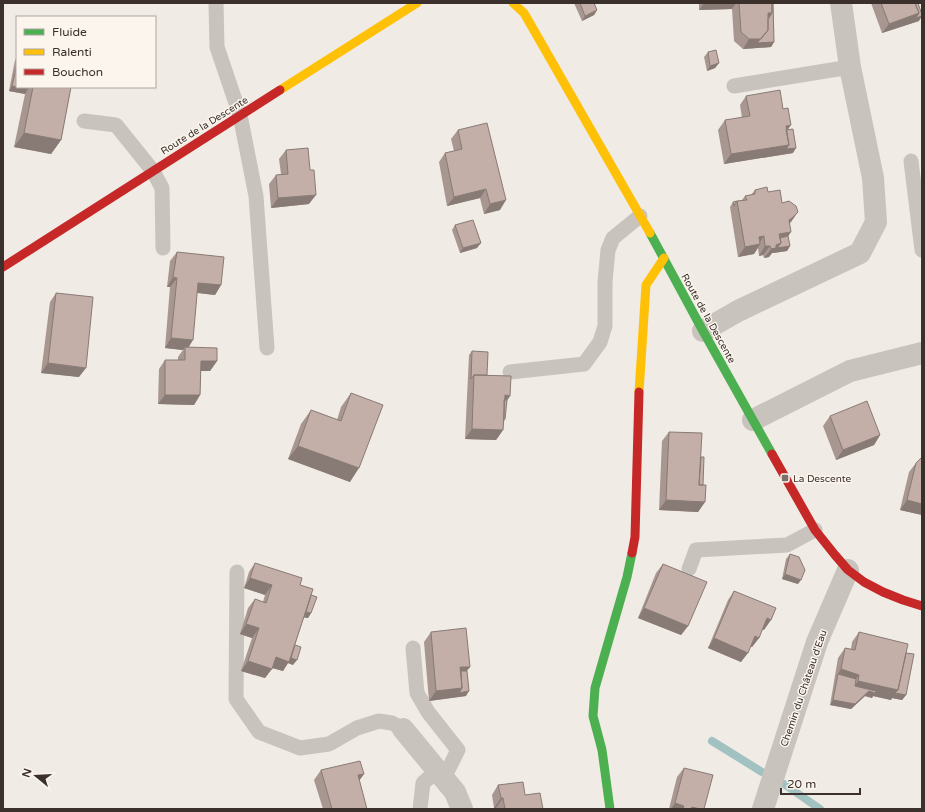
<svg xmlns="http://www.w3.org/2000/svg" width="925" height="812" font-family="'Varela Round',sans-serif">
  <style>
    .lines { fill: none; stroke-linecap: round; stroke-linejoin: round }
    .stream { stroke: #a1c2c1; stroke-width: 8 }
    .lane { stroke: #c9c3be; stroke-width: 15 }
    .street { stroke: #c9c3be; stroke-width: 22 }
    .fast { stroke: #4caf50; stroke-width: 9 }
    .slow { stroke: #ffc107; stroke-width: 9 }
    .jam { stroke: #c62828; stroke-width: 9 }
    .wall { fill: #a89690 }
    .shaded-wall { fill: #887a75 }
    .building { fill: #c3afa7; stroke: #887a75 }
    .poi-dot { fill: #7a716c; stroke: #fbf5ee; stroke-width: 1.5 }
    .labels { text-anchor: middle; stroke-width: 3; stroke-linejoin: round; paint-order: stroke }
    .street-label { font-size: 10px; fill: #3b302b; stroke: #fbf5ee }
    .poi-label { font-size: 10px; fill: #3b302b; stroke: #fbf5ee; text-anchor: start }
  </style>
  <rect width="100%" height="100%" fill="#f0ebe5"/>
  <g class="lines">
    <path class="stream" d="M712 741 762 772
      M784 784 820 809"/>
    <path class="lane" d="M216 3 217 47 240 115 256 196 267 348
      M734 86 850 67
      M84 121 116 125 153 171 162 188 163 248
      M911 161 922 250
      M510 372 584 364 600 342 605 326V282L608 250 613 238 640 216
      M689 569 696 550 787 545 815 530
      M237 572 236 699 259 732 300 748 329 744 357 728 379 721 392 723 403 729
      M413 648 417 693 428 712 458 750 444 778
      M420 809 423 783 438 770"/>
    <path class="street" d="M703 331 738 311 860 253 876 222 873 178 850 67 841 3
      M753 420 850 371 922 353
      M403 729 455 792 462 809
      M763 809 817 642 848 570"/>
    <path class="fast" d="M650 233 703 331 772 454
      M610 809 602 750 593 716 595 688 627 577 632 553"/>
    <path class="slow" d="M513 3 524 13 650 233
      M280 90 417 3
      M639 392 646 285 664 258"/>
    <path class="jam" d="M3 267 280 90
      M772 454 815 530 835 555 848 570 864 582 883 592 903 600 922 606
      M632 553 635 537 639 392"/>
  </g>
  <path class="wall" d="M574 3H594L597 10 594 15 582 21Z
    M699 3H773L774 42 771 47 743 49 734 41 732 9 699 10Z
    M871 3H918L919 21 882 33Z
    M708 52 719 63 715 68 707 71 704 57Z
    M17 57V87H71L61 140 51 154 14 147 25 94 9 91 15 60Z
    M746 96 783 109 793 153 724 164 718 130 725 120 742 118 740 105Z
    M458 130 500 210 484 214 480 198 447 206 439 162 445 153 454 151 451 139Z
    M286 150 309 204 271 208 269 184 276 175 281 174 279 159Z
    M755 190 768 192 782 203 790 223 788 236 790 246 787 251 772 253 769 257 764 258 763 255 759 256 758 248 754 254 738 257 730 207 733 202 742 200 745 196 751 195Z
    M455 225 477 248 460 253 452 230Z
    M177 252 221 285 215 295 197 293 188 347 217 361 210 371H201L200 395 194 405 158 404 159 369 165 360H178V357L183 350 165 348 170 287H167L170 261Z
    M56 293 79 377 41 373 50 302Z
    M472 351 487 375 510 396 507 400 505 419 504 422 503 430 496 440 465 439 469 355Z
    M351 393 350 482 288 459 301 424 311 410 337 420 341 407Z
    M830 416 880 435 874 445 836 460 823 426Z
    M669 432 701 457 703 485 705 502 698 512 659 510 662 441Z
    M922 457V515L900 510 909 472 916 463Z
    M790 554 798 584 782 579 786 559Z
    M255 563 300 585 311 595V613L308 618 304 617 295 645 293 665 288 663 283 671 272 668 265 678 241 671 252 638 240 634 248 608 255 599 263 602 265 595 244 588 249 572Z
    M663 564 688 626 681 635 638 618 656 573Z
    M734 591 764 630 762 629 759 638 752 647 750 646 741 662 708 648 728 600Z
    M431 632 467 671 466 696 429 701 424 642Z
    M859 632 906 653V695L902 700 892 698 891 700 873 696 872 698 865 696 851 709 830 705 838 658 845 648 851 649 852 642Z
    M684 768 704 809H669L677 777Z
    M321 770 364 774 359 781 367 809H323L314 780Z
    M498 785 525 795 543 809H496V808H494L492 795Z"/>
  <path class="shaded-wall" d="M704 3H736L732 9 699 10Z
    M597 10 594 15 582 21 585 16Z
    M768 13H772L765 23Z
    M919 13 922 16 919 21 882 33 889 24Z
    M749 39H761L774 42 771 47 743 49Z
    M719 63 715 68 707 71 710 66Z
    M12 86 28 89 25 94 9 91Z
    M791 125 784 135 786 126Z
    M24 133 61 140 51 154 14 147Z
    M789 145 796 148 793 153 724 164 731 154Z
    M486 189 480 198 447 206 454 197Z
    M316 195 309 204 271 208 278 198Z
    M506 200 500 210 484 214 490 204Z
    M798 212 791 222 786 228 789 220Z
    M791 232 785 241 777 243 779 234Z
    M764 236 758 245 760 244 754 254 738 257 745 247 759 237Z
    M481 243 477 248 460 253 463 248Z
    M781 243 774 253H772L769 257 764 258 771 249 776 245Z
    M765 246H770L763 255 759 256Z
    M790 246 787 251 774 253 777 248Z
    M173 277 177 278 170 287H167Z
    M198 283 221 285 215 295 191 292Z
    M171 338 193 340 187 350 185 347 183 350 165 348Z
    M201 361H217L210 371H194Z
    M48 363 86 368 79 377 41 373Z
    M165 395H200L194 405 158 404Z
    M505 395 510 396 504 405Z
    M472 429 503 430 496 440 465 439Z
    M880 435 874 445 836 460 843 450Z
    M298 446 359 468 350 482 288 459Z
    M666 500 705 502 698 512 659 510Z
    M907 500 922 504V515L900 510Z
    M785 574 801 580 798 584 782 579Z
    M250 578 272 585 265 595 244 588Z
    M644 608 688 626 681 635 638 618Z
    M304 612 311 613 308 618 300 617Z
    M767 618 771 620 764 630 760 628Z
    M246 624 259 628 252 638 240 634Z
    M755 636 759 638 752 647 748 646Z
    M714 638 748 653 741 662 708 648Z
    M276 657H289L297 660 293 665 288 663 283 671 269 667Z
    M248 661 272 669 265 678 241 671Z
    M460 667H470L463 676H458Z
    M841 669 859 675 852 684 838 674Z
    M858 681 898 690 906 695 902 700 892 698 891 700 873 696 872 698 865 696 851 709 830 705 833 700 851 691Z
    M462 688 469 691 466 696 429 701 436 691Z
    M364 774 357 783 358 775Z
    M501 798H503L496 808H494Z
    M675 803 684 806 682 809H671Z
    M692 807 700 809H691Z"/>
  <path class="building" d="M580 3H594L597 10 585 16Z
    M739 3H772V13H768V30L761 39H749L741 32Z
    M772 3H773L774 42 757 43 768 30V18H769L772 13Z
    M881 3H915L919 13 889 24Z
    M915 3H918L922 15V16L916 18 919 13Z
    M716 50 719 63 710 66 708 52Z
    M17 64V87L12 86Z
    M18 87H29L28 89Z
    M33 87H71L61 140 24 133Z
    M780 90 783 109 788 108 791 125 786 126 789 145 731 154 725 120 750 116 746 96Z
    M487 123 506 200 490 204 486 189 454 197 445 153 462 149 458 130Z
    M793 129 796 148 786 149 789 145 786 130Z
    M308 148 310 170H314L316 195 278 198 276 175 288 174 286 150Z
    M767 187 768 192 780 190 782 203 789 201 796 206 798 212 792 218 789 220 791 232 779 234 781 243 776 245V248L771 249 770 246H765L764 236 759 237 760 244 745 247 737 201 747 200 745 196 755 194V190Z
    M737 201 734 206 733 202Z
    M473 220 481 243 463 248 455 225Z
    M788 236 790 246 777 248 781 243 780 238Z
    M177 252 224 257 221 285 198 283 193 340 171 338 177 278 173 277Z
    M56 293 93 297 86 368 48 363Z
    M185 347 217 348V361H201L200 395H165V360H185Z
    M472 351 488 352 487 375H474L471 379Z
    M474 375 511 376 510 396 505 395 503 430 472 429Z
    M351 393 383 405 359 468 298 446 311 410 341 421Z
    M504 400H507L505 419H504Z
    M867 401 880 435 843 450 830 416Z
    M669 432 702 433 699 485H706L705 502 666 500Z
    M701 457H704L703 485H699Z
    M922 457V504L907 500 916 463Z
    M790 554 799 557 805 570 801 580 785 574Z
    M255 563 302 578 300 585 313 589 289 662 276 657 272 669 248 661 259 628 246 624 255 599 266 603 272 585 250 578Z
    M663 564 707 582 688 626 644 608Z
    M734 591 776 608 771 620 767 618 759 638 755 636 748 653 714 638Z
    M311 595 317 597 311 613 306 612Z
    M466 628 470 667H460L462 688 436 691 431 632Z
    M859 632 908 644 898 690 858 681 859 675 841 669 845 648 855 650Z
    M295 645 301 647 297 660 291 658Z
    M906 653 914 654 906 695 895 693 898 690Z
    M461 671H467L469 691 459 693 462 688Z
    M838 674 856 679 855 686 876 691 875 693 869 691 855 704 833 700Z
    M360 761 364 774 358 775 367 809H332L321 770Z
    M684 768 713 775 704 809H700L692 807 691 809H683L684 806 675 803Z
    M523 782 525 795 540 793 543 809H505L503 798H501L498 785Z"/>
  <rect class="poi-dot" x="781" y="474" width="8" height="8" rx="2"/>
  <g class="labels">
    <g class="street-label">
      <text transform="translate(204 125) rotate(-32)" y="4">Route de la Descente</text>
      <text transform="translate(709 318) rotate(61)" y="4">Route de la Descente</text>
      <text transform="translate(803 688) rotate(-71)" y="4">Chemin du Château d'Eau</text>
    </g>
    <g class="poi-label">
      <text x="793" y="482">La Descente</text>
    </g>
  </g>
  <rect width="925" height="812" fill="none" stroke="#3b302b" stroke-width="8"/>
  <rect x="16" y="16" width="140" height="72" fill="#fbf5ee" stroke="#aea6a0"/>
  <rect x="24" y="29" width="20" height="6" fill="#4caf50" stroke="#aea6a0"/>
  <text x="52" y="36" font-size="12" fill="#3b302b">Fluide</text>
  <rect x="24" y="49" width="20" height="6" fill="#ffc107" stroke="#aea6a0"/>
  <text x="52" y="56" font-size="12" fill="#3b302b">Ralenti</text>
  <rect x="24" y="69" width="20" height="6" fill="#c62828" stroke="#aea6a0"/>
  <text x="52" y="76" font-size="12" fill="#3b302b">Bouchon</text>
  <g transform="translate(36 776) rotate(288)" stroke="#fbf5ee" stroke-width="3" paint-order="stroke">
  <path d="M0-3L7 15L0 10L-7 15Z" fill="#3b302b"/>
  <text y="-6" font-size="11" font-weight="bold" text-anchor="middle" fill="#3b302b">N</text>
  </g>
  <path d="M781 788v6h79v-6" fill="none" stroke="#3b302b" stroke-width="2"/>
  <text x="787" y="788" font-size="12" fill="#3b302b" stroke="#fbf5ee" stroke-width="3" paint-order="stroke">20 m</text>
</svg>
